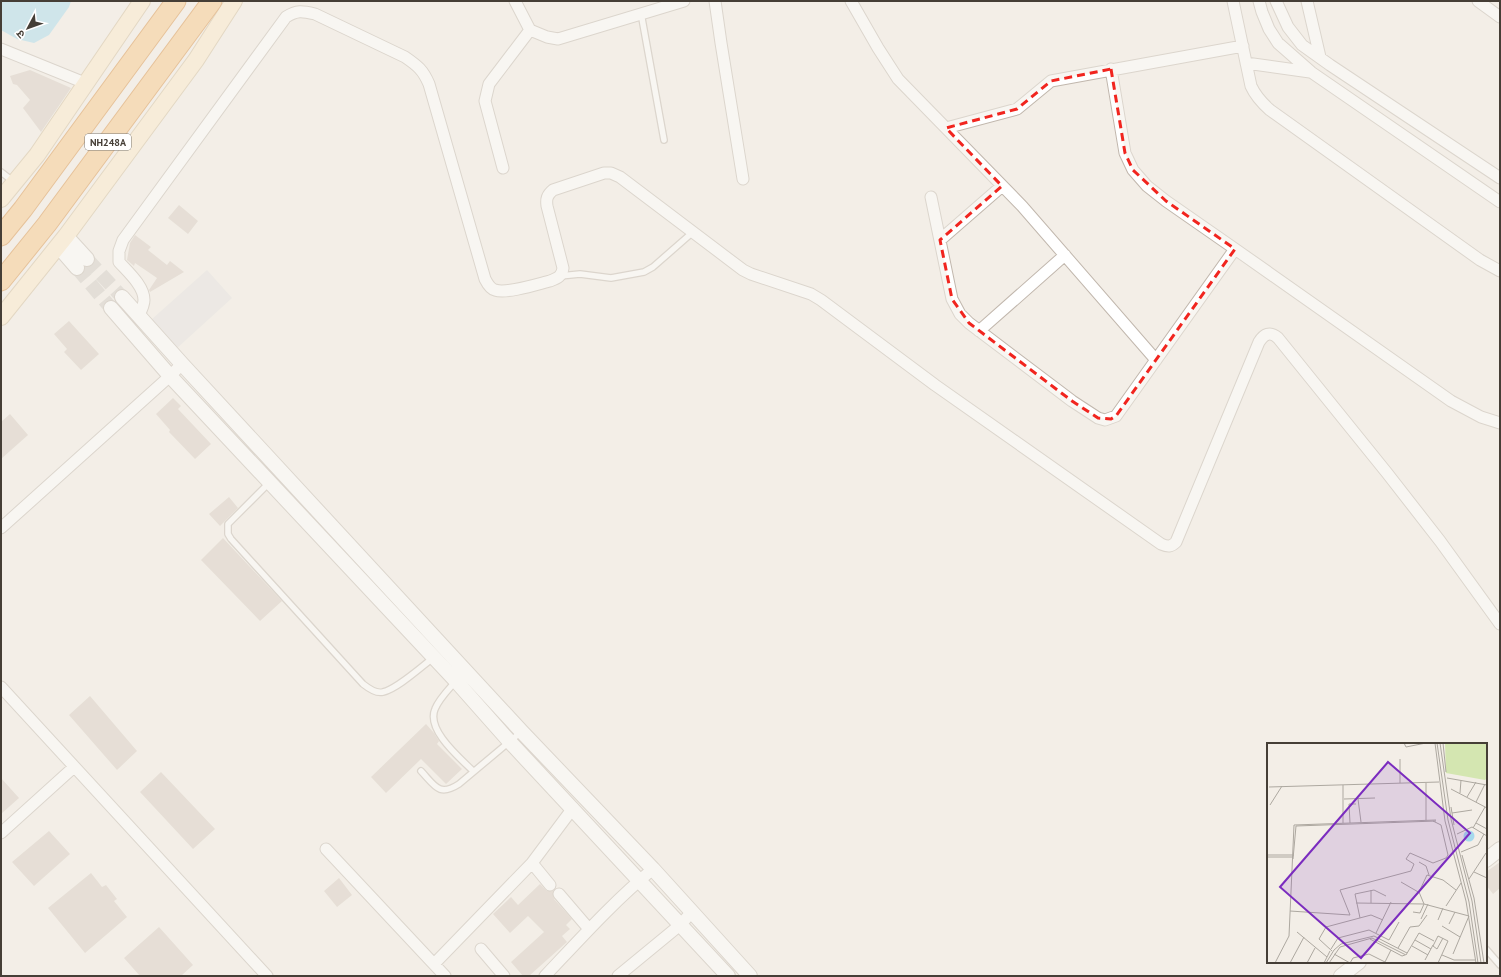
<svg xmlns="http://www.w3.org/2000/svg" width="1501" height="977" font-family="'PT Sans','Noto Sans Devanagari',sans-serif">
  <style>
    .parking { fill: #e4e1df }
    .water { fill: #a5d9ed }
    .building { fill: #d7cbc0 }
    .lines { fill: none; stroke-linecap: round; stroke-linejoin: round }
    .tertiary-tunnel { stroke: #d0cbc4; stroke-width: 14; stroke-dasharray: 14 7; stroke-linecap: butt }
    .service-casing { stroke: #c1b7ad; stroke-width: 8 }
    .minor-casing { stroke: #c1b7ad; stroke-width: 13 }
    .tertiary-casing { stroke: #c1b7ad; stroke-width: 16 }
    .secondary-casing { stroke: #d1bb98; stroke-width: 18 }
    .trunk-casing { stroke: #d78c3d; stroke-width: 21 }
    .service { stroke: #fff; stroke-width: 5.5 }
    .minor { stroke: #fff; stroke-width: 11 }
    .tertiary { stroke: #fff; stroke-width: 14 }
    .secondary { stroke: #fce9c7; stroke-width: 16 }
    .trunk { stroke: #f9c683; stroke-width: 19 }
    .marked { fill: none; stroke: #f1251f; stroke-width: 3; stroke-dasharray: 8 5; stroke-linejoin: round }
    .labels { text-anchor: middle; stroke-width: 3; stroke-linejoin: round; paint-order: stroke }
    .shield { fill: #fff; stroke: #7d7872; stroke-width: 1 }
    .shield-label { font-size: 10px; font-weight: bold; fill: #453e36 }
    .inset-road { fill: none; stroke: #ada8a0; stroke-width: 1 }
    .view { fill: #7b2cbf; fill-opacity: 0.15; stroke: #7b2cbf; stroke-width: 2 }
    .inset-edge { fill: none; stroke: #453e36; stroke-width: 2 }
  </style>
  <rect width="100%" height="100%" fill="#f3eee7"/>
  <path class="parking" d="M207 270 232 298 176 349 151 320Z"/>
  <path class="water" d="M1 1H71L69 7 49 35 34 43 17 39 1 30Z"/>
  <path class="building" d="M30 70 71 88 41 132 23 108 30 100 17 85 13 84 10 76Z
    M179 205 198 221 188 234 168 218Z
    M135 235 151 247 148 250 167 265 170 261 184 272 150 292 149 290 157 278 135 263 134 266 127 260 130 243Z
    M69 321 99 354 81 370 64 352 67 349 54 334Z
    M173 398 181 406 178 409 211 444 195 459 169 432 170 430 156 414Z
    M10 414 28 435 1 459V422Z
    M229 497 238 508 220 526 209 514Z
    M223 538 282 601 260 621 201 560Z
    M90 696 137 751 117 770 69 715Z
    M426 724 434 733 439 741 437 744 462 769 446 784 421 759 386 793 371 777Z
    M161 772 215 829 193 849 140 792Z
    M1 778 19 798 1 814Z
    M49 831 70 854 34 886 12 862Z
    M1500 862V888L1493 894 1486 885V872Z
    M91 873 102 887 106 885 117 899 114 901 127 917 85 953 48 908Z
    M339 878 352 895 337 907 324 891Z
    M540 884 547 891H553L554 899 572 919 566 925 570 929 562 936 567 942 529 976H523L511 962 544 932 528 916 510 933 493 914 511 897 518 905Z
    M159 927 193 965 181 976H140L124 958Z"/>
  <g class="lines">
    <path class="tertiary-tunnel" d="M87 259 122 297
      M77 268 111 308"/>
    <g class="service-casing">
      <path id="service" d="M641 13 664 140
        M1 172 14 182
        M560 276 580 274 611 278 644 272 653 267 693 232
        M269 483 228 524V534L231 539 363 684C368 688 376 694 383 692 397 689 421 667 433 658
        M455 682C448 690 439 699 435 709 426 730 460 758 473 771
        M421 771C435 786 439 797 459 784L521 732
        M1486 949 1500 965"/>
    </g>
    <g class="minor-casing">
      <path id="minor" d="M515 1 530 30 547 37 558 39 684 1
        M715 1 721 43 743 179
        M851 1 878 48 898 79 1022 206 1156 360
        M1233 1 1251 86C1256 97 1262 103 1270 110L1480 260 1500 271
        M1259 1 1262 12 1269 29 1278 43 1311 72 1500 202
        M1276 1 1288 27 1302 45 1330 65 1500 178
        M1307 1 1320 57
        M1478 1 1500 17
        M1 49 85 83
        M1246 63 1310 72
        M1111 69 1125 153 1133 170 1147 186 1166 201 1235 249 1451 401 1481 417 1500 423
        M946 128 1017 109 1051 81 1243 46
        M503 168 485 101 489 84 530 30
        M931 197 952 299 960 314 969 323 1072 401 1098 418 1105 420 1116 416 1235 249
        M940 240 1002 186
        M139 315C141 311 144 305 144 300 144 286 128 272 119 262V251L123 240 286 17C297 10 302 11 315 14L405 57C418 66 423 70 429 84L485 279C487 283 491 289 495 290 507 294 538 284 550 281 558 278 562 276 563 268L547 206C546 199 547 195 553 190L604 173H611L620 177 743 270 751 274 811 294 821 300 935 385 1161 544C1168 547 1171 547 1176 542L1259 342C1264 334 1270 331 1278 338L1387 473 1440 541 1500 624
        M979 331 1065 255
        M1 528 170 376 182 364
        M1 687 267 976
        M1 833 74 767
        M326 849 445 976
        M532 863 550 885
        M559 894 589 929
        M481 949 504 976
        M434 964 532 863 573 808
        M545 976C580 939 614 901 653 869
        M618 976 680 925 691 913"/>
    </g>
    <g class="tertiary-casing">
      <path id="tertiary" d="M66 236 87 259
        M58 246 77 268
        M122 297 182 364 522 732 653 869 750 976
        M111 308 170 376 456 681 510 742 728 976
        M1486 860 1500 849
        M1341 976 1359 962"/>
    </g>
    <g class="secondary-casing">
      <path id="secondary" d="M1 199 37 155 142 1
        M1 317 66 236 196 60 234 1"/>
    </g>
    <g class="trunk-casing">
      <path id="trunk" d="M1 236 23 209 176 1
        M1 281 47 224 212 1"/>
    </g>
    <use href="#service" class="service"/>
    <use href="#minor" class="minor"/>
    <use href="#tertiary" class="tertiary"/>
    <use href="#secondary" class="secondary"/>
    <use href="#trunk" class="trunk"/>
  </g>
  <path d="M0 0H1501V977H0ZM1111 69 1125 153 1133 170 1166 201 1235 249 1116 416 1111 419 1098 418 1072 401 969 323 952 299 940 240 1002 186 946 128 1017 109 1051 81Z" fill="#f3eee7" fill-opacity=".55" fill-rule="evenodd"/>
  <path class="marked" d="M1111 69 1125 153 1133 170 1166 201 1235 249 1116 416 1111 419 1098 418 1072 401 969 323 952 299 940 240 1002 186 946 128 1017 109 1051 81Z"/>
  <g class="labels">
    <rect class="shield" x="85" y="134" width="46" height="16" rx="3"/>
    <g class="shield-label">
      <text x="108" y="146">NH248A</text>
    </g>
  </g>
  <g transform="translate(1267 743)">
    <rect width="220" height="220" fill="#f3eee7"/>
    <path d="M178 0H220V35L218 37 179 30Z" fill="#d4e6b1"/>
    <path d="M196.5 93a5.5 5.5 0 1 1 11 0a5.5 5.5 0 1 1-11 0Z" fill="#a5d9ed"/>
    <path class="inset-road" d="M137 0 139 4 159 0M168 0 178 78 199 158 209 220M170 0 181 77 202 159 211 220M173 0 184 76 205 158 214 220M176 0 179 29M133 16V40M180 35 220 42M159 40V77M76 42V80M2 44 172 39M184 46 220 65M193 50 194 37M200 54 209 39M77 56 108 55M91 56 94 79M209 59 218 41M3 62 15 43M184 64 187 82M185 70 205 67M83 80 82 61H89M209 80 220 86M206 85 218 64M190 91 205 84 220 93M194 109 211 102 217 91M0 112H27M195 112 207 155 217 220M0 114H26M26 116 29 83 169 78M152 119 159 123 162 132M207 129 220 135M202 136 219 110M134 139 153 150M104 147V160M89 160 157 161 202 173 186 211M179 163 194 140M23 168 83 172 73 147 144 128 147 121 139 116 143 110 166 120 179 115 181 112 174 82 166 78M146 169 153 170 157 161 152 149 160 132 176 137 189 147M93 175 88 151 107 147 119 153M154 176 161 161M171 177 176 165M182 181 188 169M175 183 193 194M30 189 60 214M109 190 124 159M103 196 135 213 138 212M122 197 132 179M148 197 164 206M145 203 161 212M131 205 143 184 152 183 160 172M64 206 71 195 102 187 122 197M65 208 52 196 59 184 104 172 116 177M67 211 83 220M175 212 187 217H208M158 217 166 202M8 220 22 193 27 82 169 77M23 220 37 194M40 220 48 205M57 220 63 208M59 220 67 207 74 201 107 193 140 210M62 220 73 204 105 195 139 212 152 190 167 198M83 220 86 215 102 211 118 219 124 207M171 220 181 198 171 193 166 203 170 206 176 195"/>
    <path class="view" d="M121 19 203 90 94 215 13 144Z"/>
    <rect width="220" height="220" class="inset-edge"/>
  </g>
  <rect width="1501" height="977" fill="none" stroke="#453e36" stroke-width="4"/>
  <g transform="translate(28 28) rotate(229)" stroke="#ffffff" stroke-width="3" paint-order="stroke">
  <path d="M0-3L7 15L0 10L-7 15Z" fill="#453e36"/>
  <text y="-6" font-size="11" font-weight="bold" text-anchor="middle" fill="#453e36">उ</text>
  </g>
</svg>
